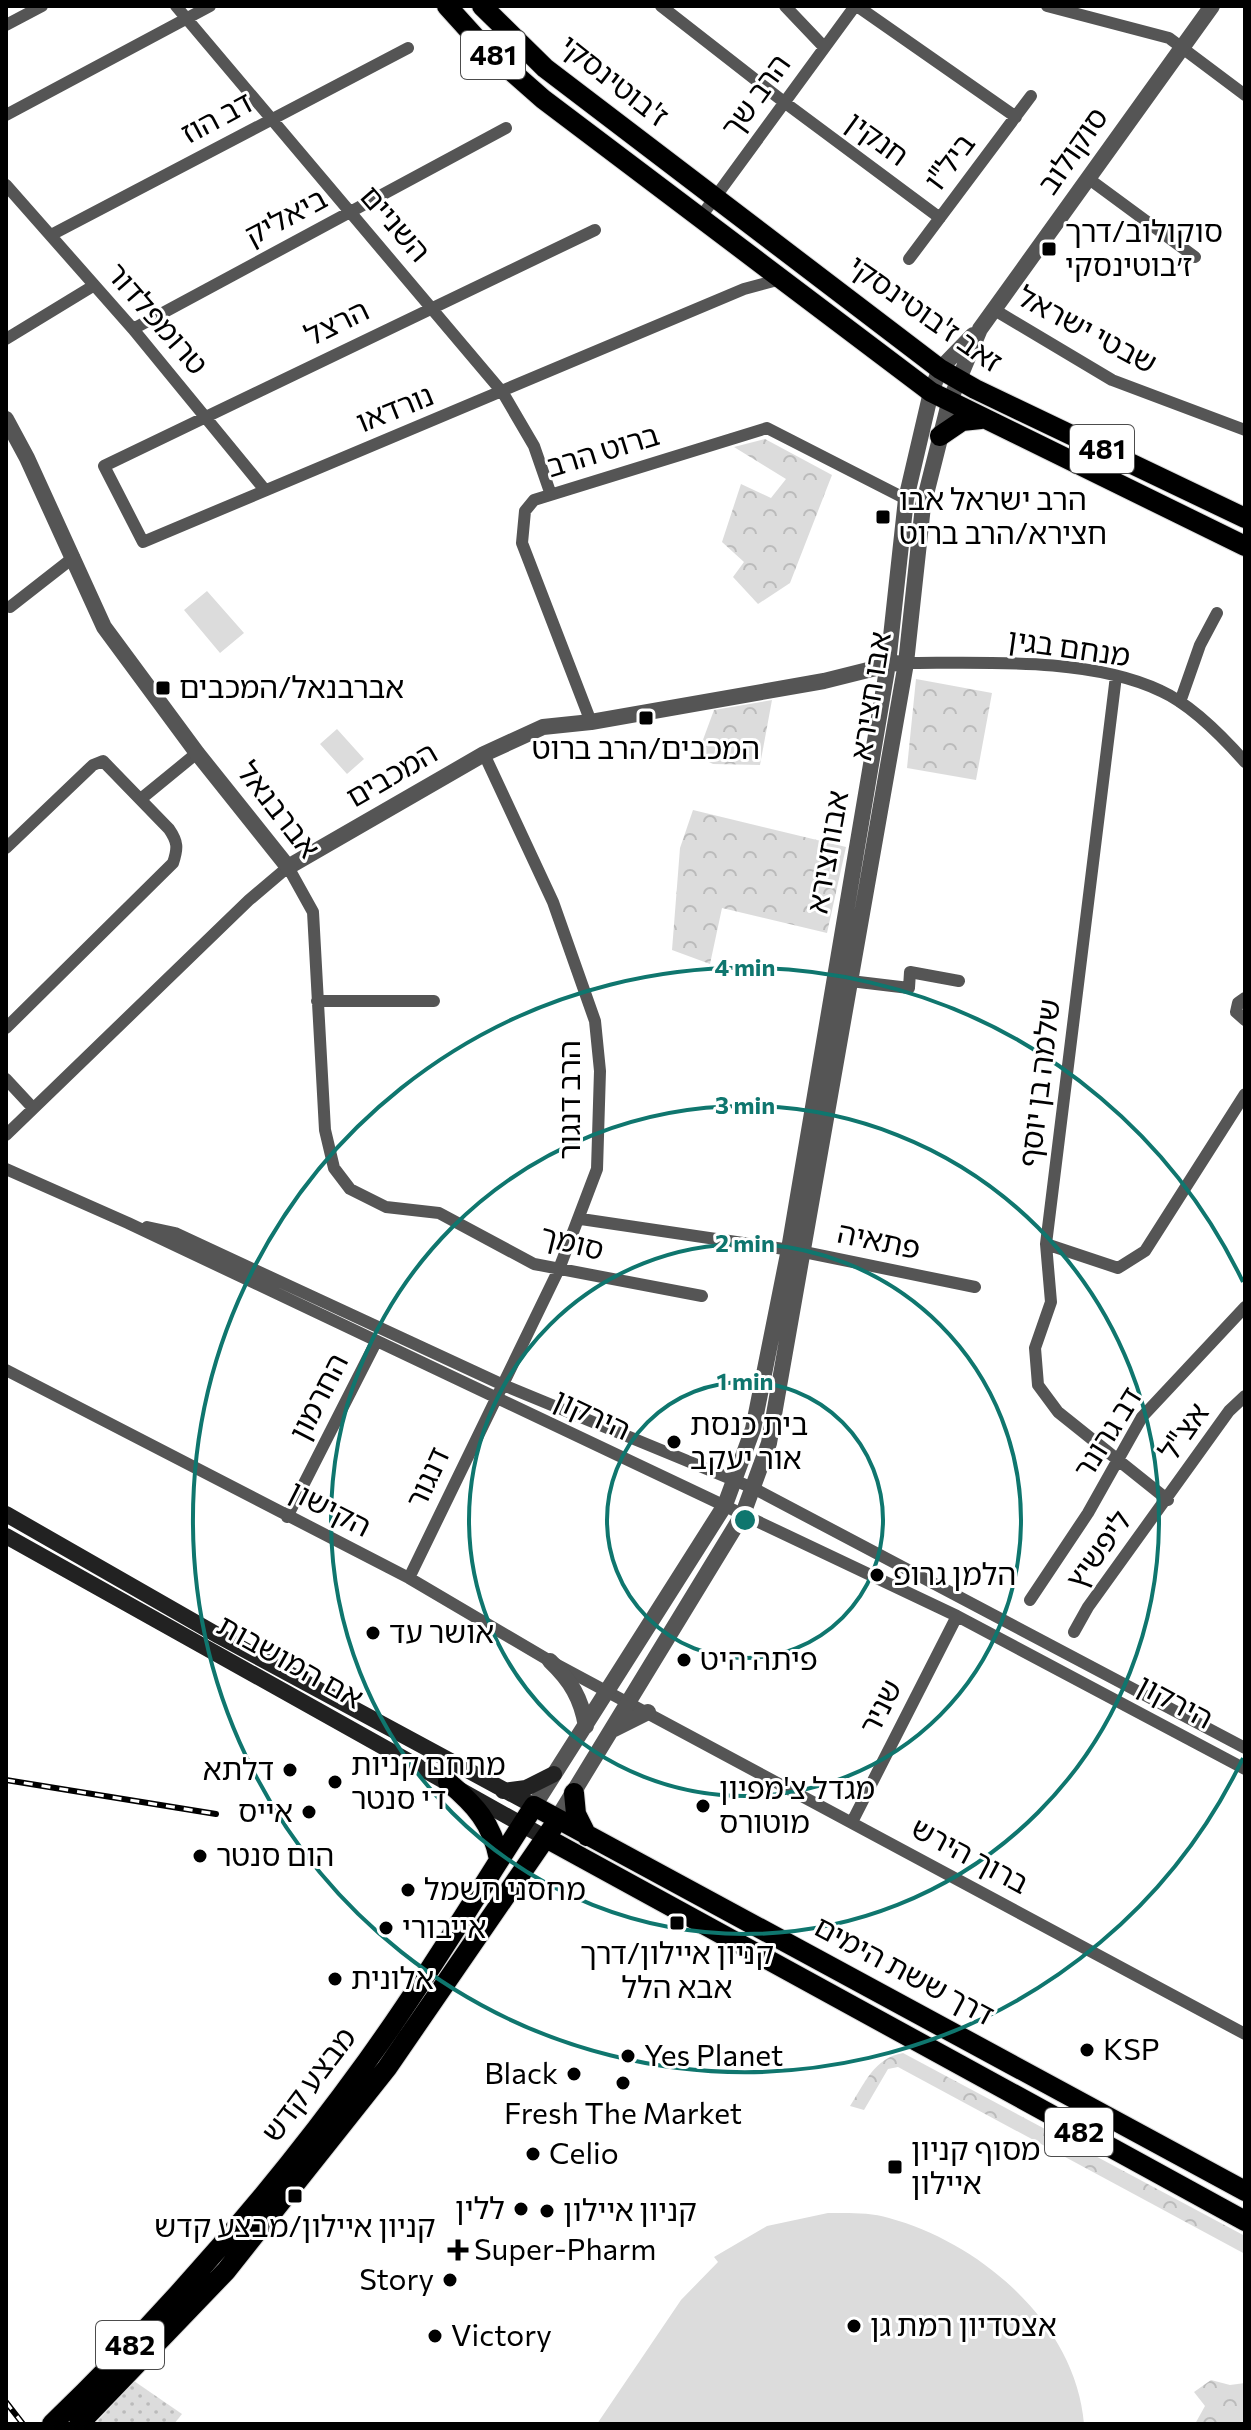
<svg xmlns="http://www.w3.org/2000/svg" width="1251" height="2430" font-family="Commissioner,'Noto Sans Hebrew',sans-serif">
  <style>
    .grass { fill: url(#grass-dots) }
    .park { fill: url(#park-crowns) }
    .garden { fill: #dcdcdc }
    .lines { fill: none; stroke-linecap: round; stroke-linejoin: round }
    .primary-casing { stroke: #dbdbdb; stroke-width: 22 }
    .minor { stroke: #555; stroke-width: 12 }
    .tertiary { stroke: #555; stroke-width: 16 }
    .secondary { stroke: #222; stroke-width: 16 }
    .primary { stroke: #000; stroke-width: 20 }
    .rail-casing { stroke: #000; stroke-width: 6 }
    .rail { stroke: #fff; stroke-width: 3; stroke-dasharray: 9; stroke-linecap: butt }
    .ring { fill: none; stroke: #0f766e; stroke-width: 4 }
    .poi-dot { fill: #000; stroke: #fff; stroke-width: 3 }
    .labels { text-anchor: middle; stroke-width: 6; stroke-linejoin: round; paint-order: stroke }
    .shield { fill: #fff; stroke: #4c4c4c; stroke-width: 2 }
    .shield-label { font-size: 28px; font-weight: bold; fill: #000 }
    .street-label { font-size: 30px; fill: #000; stroke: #fff }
    .poi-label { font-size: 30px; fill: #000; stroke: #fff; text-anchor: start }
    .centre { fill: #0f766e; stroke: #fff; stroke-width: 4 }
    .ring-label { font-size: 24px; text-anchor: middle; font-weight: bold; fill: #0f766e; stroke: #fff; stroke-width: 6; stroke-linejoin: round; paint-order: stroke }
  </style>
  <defs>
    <pattern id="grass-dots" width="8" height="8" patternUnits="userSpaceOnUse" patternTransform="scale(2)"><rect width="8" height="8" fill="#dcdcdc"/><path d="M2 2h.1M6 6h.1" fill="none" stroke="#bbb" stroke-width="1.8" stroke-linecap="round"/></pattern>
    <pattern id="park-crowns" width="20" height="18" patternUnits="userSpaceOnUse" patternTransform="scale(2)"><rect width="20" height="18" fill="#dcdcdc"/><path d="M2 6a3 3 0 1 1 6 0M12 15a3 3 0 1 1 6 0" fill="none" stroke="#bbb"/></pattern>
  </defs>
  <rect width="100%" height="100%" fill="#fff"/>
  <path class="grass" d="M134 2381 182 2414 174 2424H95Z"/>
  <path class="park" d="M765 439 832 475 790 583 758 604 733 577 744 562 722 542 741 484 771 498 786 479 734 447Z
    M916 679 992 693 976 780 907 768Z
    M772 700 760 765 713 764 697 756 714 710Z
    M693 810 846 847 827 933 722 908 710 964 672 950 680 848Z
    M903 2053 1245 2236V2254L898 2067 888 2069 864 2110 850 2106C865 2083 874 2058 903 2053Z
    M1211 2380 1230 2385 1245 2383V2424H1195L1205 2406 1194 2392Z"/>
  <path class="garden" d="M207 591 244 633 220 653 184 610Z
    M337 729 364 759 347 774 320 744Z
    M828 2213C848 2213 869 2212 889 2218 981 2243 1076 2324 1084 2424H597L681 2300 718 2262 714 2257 767 2226Z"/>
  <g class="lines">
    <g class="primary-casing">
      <path id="primary" d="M447 6 485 48 543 99 931 392 1245 546
        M482 6 545 68 940 369 975 389 1245 518
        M940 436 962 421 981 419
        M448 1782C475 1805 492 1823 499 1859
        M574 1793 576 1814 587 1836
        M546 1838 1245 2221
        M52 2424C167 2313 273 2191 367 2061 426 1979 479 1891 534 1806L1245 2191
        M79 2424 226 2271 387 2068 553 1827"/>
    </g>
    <path class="minor" d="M176 6 503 393 534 446 550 492
      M661 6 784 102 940 218
      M785 6 824 47
      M857 6 1016 117
      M1047 6 1169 38 1245 95
      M6 25 42 6
      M6 115 210 6
      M1089 179 1195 257
      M6 185 133 329 265 490
      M700 218 855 6
      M595 230 104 466 143 542 744 289 781 279
      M51 235 408 48
      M909 259 1031 96
      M993 309 1112 380 1245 430
      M133 329 506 128
      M6 339 93 286
      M10 607 74 557
      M906 663C983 663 1090 657 1161 691 1192 705 1222 736 1245 762
      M1116 676 1046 1244 1051 1302 1035 1348 1038 1385 1058 1412 1168 1500
      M1180 702 1200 645 1217 613
      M591 722 522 543 525 511 534 500 767 428 906 499
      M142 798 197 753
      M6 848 93 765 103 761 169 829C178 842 178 848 173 863L6 1028
      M842 980 909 988 910 972 959 981
      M1245 998 1238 1003 1236 1012 1245 1020
      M317 1001H434
      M6 1079 32 1107
      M6 1135 249 900 288 867 313 912 325 1130 334 1168 350 1189 386 1207 439 1213 534 1264 702 1296
      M6 1169 128 1223 957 1616 1245 1769
      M581 1219 804 1252 975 1287
      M147 1227 175 1233 501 1384 753 1488 1245 1748
      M1046 1244 1118 1268 1145 1251 1245 1094
      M6 1370 409 1578 550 1661 1245 2034
      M287 1517 376 1342
      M409 1578 559 1269 597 1169 600 1071 595 1021 553 902 484 754
      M1030 1600 1088 1513 1142 1417 1245 1307
      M1074 1632 1088 1607 1229 1411 1245 1396
      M852 1822 957 1616"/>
    <path class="tertiary" d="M6 419 27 458 104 627 197 753 288 867 484 754 543 727 591 722 824 681 896 663
      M550 1661C571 1681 581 1698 586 1726
      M612 1730 648 1712
      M534 1806 725 1505 753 1429 789 1249 888 664 906 499 931 392 940 369 973 335
      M557 1819 743 1514 769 1443 906 663 923 506 949 403 980 329 1212 6"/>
    <path class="secondary" d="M6 1514 219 1636 534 1806
      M6 1536 546 1838
      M503 1791 526 1788 554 1774"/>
    <use href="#primary" class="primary"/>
    <g class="rail-casing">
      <path id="rail" d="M6 1780 216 1814
        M6 2402 23 2424"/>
    </g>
    <use href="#rail" class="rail"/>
  </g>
  <g class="ring">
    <circle cx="745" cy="1520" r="138"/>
    <circle cx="745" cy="1520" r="276"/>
    <circle cx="745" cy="1520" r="414"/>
    <path d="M1243 1758A552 552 0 1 1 1243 1282"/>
  </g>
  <g class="poi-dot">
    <rect x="1041" y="241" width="16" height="16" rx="4"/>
    <rect x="875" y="509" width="16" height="16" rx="4"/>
    <rect x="155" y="680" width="16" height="16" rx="4"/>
    <rect x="638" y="710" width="16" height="16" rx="4"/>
    <circle cx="674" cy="1442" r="8"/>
    <circle cx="877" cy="1575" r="8"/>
    <circle cx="373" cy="1633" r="8"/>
    <circle cx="684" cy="1660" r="8"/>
    <circle cx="290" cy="1770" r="8"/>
    <circle cx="335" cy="1782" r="8"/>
    <circle cx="703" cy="1806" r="8"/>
    <circle cx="309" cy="1812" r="8"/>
    <circle cx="200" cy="1856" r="8"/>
    <circle cx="408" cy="1890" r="8"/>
    <rect x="669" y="1915" width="16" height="16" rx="4"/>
    <circle cx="386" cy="1928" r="8"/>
    <circle cx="335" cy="1979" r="8"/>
    <circle cx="1087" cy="2050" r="8"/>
    <circle cx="628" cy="2056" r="8"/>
    <circle cx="574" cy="2074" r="8"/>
    <circle cx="623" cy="2083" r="8"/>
    <circle cx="533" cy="2154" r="8"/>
    <rect x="887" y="2159" width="16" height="16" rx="4"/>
    <rect x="287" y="2188" width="16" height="16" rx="4"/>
    <circle cx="521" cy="2209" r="8"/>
    <circle cx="547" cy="2211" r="8"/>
    <path d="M454 2238h8v8h8v8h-8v8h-8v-8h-8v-8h8z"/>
    <circle cx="450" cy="2280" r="8"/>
    <circle cx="854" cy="2326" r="8"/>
    <circle cx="435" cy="2336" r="8"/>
  </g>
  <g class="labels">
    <g class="shield">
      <rect x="461" y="31" width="64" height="48" rx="6"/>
      <rect x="1070" y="425" width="64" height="48" rx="6"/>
      <rect x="1045" y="2108" width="68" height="48" rx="6"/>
      <rect x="96" y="2321" width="68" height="48" rx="6"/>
    </g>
    <g class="shield-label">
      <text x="493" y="65">481</text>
      <text x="1102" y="459">481</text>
      <text x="1079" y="2142">482</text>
      <text x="130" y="2355">482</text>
    </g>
    <g class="street-label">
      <text transform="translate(614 81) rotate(38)" y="10">ז'בוטינסקי</text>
      <text transform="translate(756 96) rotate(-54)" y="10">הרב שך</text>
      <text transform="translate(217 118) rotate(-28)" y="10">דב הוז</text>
      <text transform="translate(877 139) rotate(36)" y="10">חנקין</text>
      <text transform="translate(1073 151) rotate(-55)" y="10">סוקולוב</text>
      <text transform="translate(950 162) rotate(-53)" y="10">ביל"ו</text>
      <text transform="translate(286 217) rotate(-28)" y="10">ביאליק</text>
      <text transform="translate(395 224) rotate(49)" y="10">השניים</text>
      <text transform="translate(925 314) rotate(35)" y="10">זאב ז'בוטינסקי</text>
      <text transform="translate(157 319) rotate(49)" y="10">טרומפלדור</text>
      <text transform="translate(337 323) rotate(-26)" y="10">הרצל</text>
      <text transform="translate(1087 330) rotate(28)" y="10">שבטי ישראל</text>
      <text transform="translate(395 409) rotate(-22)" y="10">נורדאו</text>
      <text transform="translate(603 451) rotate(-17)" y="10">ברוט הרב</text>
      <text transform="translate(1069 648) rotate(8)" y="10">מנחם בגין</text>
      <text transform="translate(871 696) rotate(-81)" y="10">אבו חצירא</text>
      <text transform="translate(392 775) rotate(-30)" y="10">המכבים</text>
      <text transform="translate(278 810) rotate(52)" y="10">אברבנאל</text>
      <text transform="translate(828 852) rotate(-80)" y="10">אבוחצירא</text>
      <text transform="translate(1040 1083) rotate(-83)" y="10">שלמה בן יוסף</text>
      <text transform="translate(570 1100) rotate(-90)" y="10">הרב דנגור</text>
      <text transform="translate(879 1241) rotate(12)" y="10">פתאיה</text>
      <text transform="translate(572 1243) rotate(14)" y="10">סומך</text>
      <text transform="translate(319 1397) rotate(-63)" y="10">החרמון</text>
      <text transform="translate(592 1415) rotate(25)" y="10">הירקון</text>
      <text transform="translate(1184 1432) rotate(-55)" y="10">אצ"ל</text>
      <text transform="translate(1108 1433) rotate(-58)" y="10">דב גרונר</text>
      <text transform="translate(428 1478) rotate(-65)" y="10">דנגור</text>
      <text transform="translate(330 1509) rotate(27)" y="10">הקישון</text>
      <text transform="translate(1099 1550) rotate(-54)" y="10">ליפשיץ</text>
      <text transform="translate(290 1662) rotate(29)" y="10">אם המושבות</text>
      <text transform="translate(1175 1702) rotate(28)" y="10">הירקון</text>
      <text transform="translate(881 1707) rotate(-63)" y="10">שניר</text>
      <text transform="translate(970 1856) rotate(28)" y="10">ברוך הירש</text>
      <text transform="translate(904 1971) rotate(28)" y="10">דרך ששת הימים</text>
      <text transform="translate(309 2085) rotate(-53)" y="10">מבצע קדש</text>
    </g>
    <g class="poi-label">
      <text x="1065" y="242">סוקולוב/דרך<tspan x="1065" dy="34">ז׳בוטינסקי</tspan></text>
      <text x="899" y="510">הרב ישראל אבו<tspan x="899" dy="34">חצירא/הרב ברוט</tspan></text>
      <text x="179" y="698">אברבנאל/המכבים</text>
      <text x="646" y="759" text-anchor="middle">המכבים/הרב ברוט</text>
      <text x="690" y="1435">בית כנסת<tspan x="690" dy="34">אור יעקב</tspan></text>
      <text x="893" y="1585">הלמן גרופ</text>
      <text x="389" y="1643">אושר עד</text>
      <text x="700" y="1670">פיתה היט</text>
      <text x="351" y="1775">מתחם קניות<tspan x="351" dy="34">די סנטר</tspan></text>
      <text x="274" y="1780" text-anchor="end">דלתא</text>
      <text x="719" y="1799">מגדל צ'מפיון<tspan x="719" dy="34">מוטורס</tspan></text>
      <text x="293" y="1822" text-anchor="end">אייס</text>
      <text x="216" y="1866">הום סנטר</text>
      <text x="424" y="1900">מחסני חשמל</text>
      <text x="402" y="1938">אייבורי</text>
      <text x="677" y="1964" text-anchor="middle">קניון איילון/דרך<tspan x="677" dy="34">אבא הלל</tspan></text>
      <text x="351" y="1989">אלונית</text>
      <text x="1103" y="2060">KSP</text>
      <text x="644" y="2066">Yes Planet</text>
      <text x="558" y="2084" text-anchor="end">Black</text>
      <text x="623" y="2124" text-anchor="middle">Fresh The Market</text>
      <text x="911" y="2160">מסוף קניון<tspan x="911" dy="34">איילון</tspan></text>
      <text x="549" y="2164">Celio</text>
      <text x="505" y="2219" text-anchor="end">ללין</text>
      <text x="563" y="2221">קניון איילון</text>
      <text x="295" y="2237" text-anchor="middle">קניון איילון/מבצע קדש</text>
      <text x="474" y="2260">Super-Pharm</text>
      <text x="434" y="2290" text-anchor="end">Story</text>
      <text x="870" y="2336">אצטדיון רמת גן</text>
      <text x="451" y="2346">Victory</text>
    </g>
  </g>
  <circle cx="745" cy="1520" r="12" class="centre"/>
  <g class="ring-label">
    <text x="745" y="976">4 min</text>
    <text x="745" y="1114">3 min</text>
    <text x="745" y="1252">2 min</text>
    <text x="745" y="1390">1 min</text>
  </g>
  <rect width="1251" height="2430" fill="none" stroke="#000000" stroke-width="16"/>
</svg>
